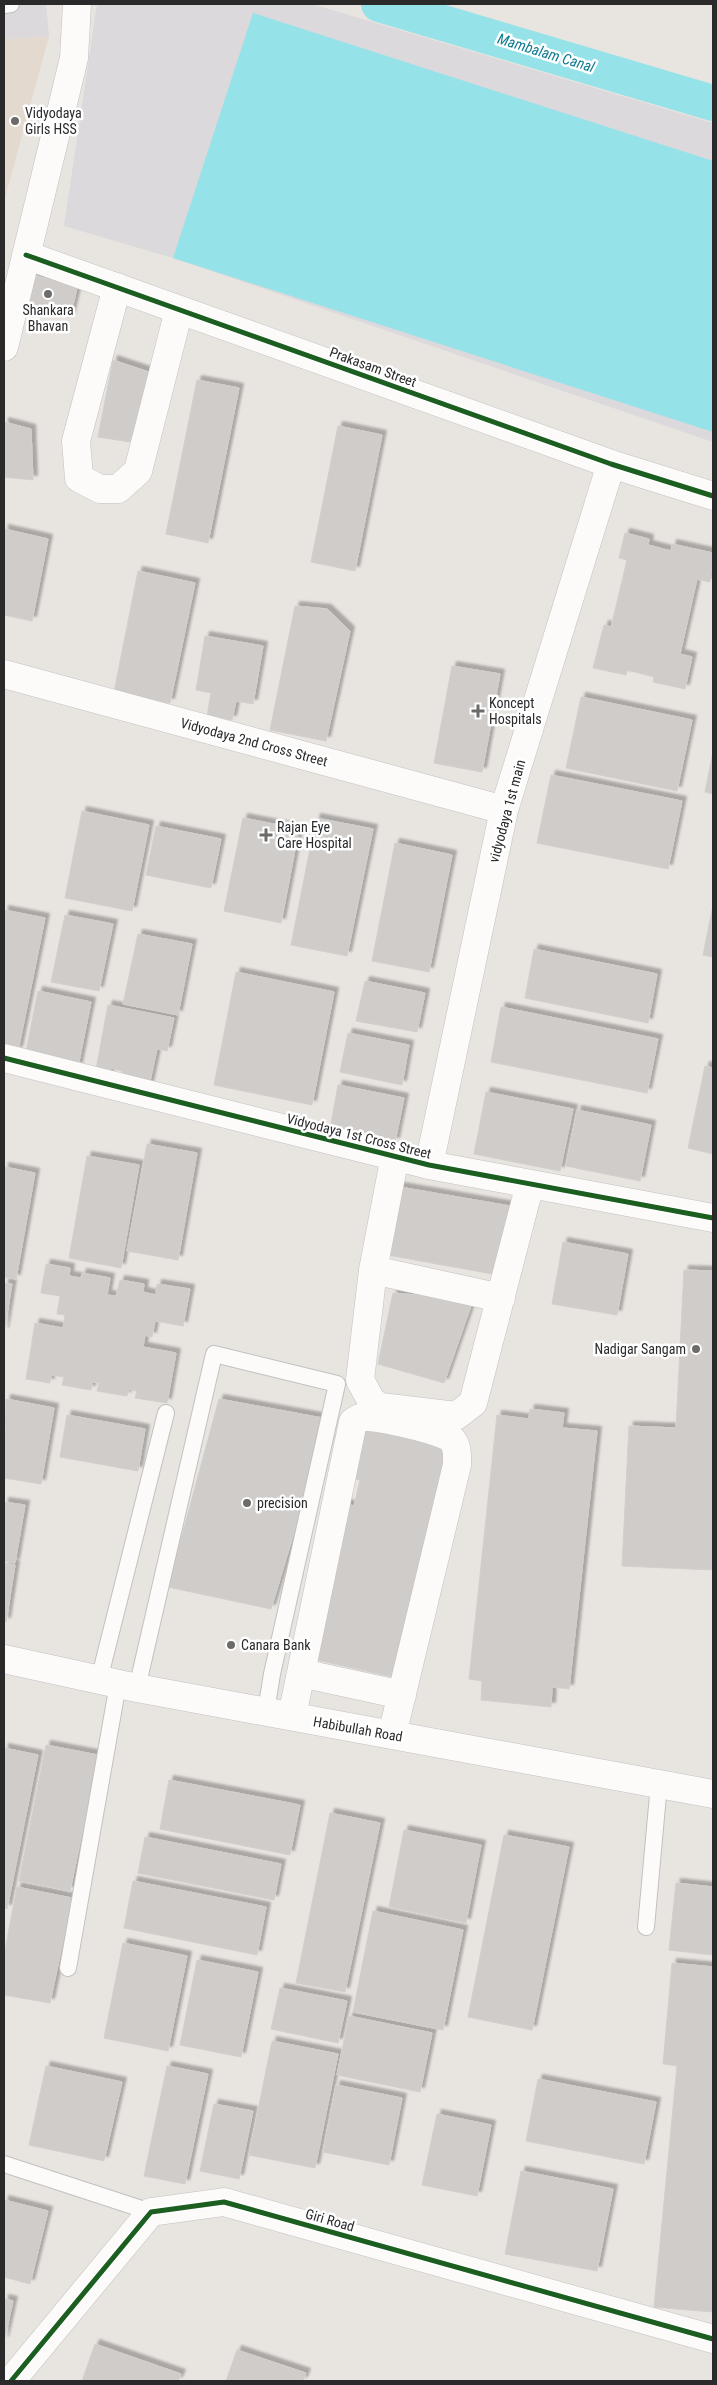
<svg xmlns="http://www.w3.org/2000/svg" width="717" height="2385" font-family="'Roboto Condensed',sans-serif">
  <style>
    .industrial { fill: #dbd9dc }
    .education { fill: #e3d9ce }
    .water { fill: #95e2e8 }
    .lines { fill: none; stroke-linecap: round; stroke-linejoin: round }
    .canal { stroke: #95e2e8; stroke-width: 36 }
    .building { fill: #cfccca; stroke: #d3cfcc; filter: url(#shadow) }
    .service-casing { stroke: #c2c1c1; stroke-width: 18 }
    .minor-casing { stroke: #c2c1c1; stroke-width: 29 }
    .service { stroke: #fcfbfa; stroke-width: 16 }
    .minor { stroke: #fcfbfa; stroke-width: 28 }
    .cycleway-casing { stroke: #fff; stroke-width: 8 }
    .cycleway { stroke: #1b5e20; stroke-width: 5 }
    .poi-dot { fill: #6c6b6a; stroke: #fff; stroke-width: 2 }
    .labels { text-anchor: middle; stroke-width: 5; stroke-linejoin: round; paint-order: stroke }
    .poi-label { font-size: 14px; fill: #2a2a2a; stroke: #fff; text-anchor: start }
    .street-label { font-size: 14px; fill: #2a2a2a; stroke: #fff }
    .water-label { font-size: 15px; font-style: italic; fill: #107c91; stroke: #fff }
  </style>
  <defs>
    <filter id="shadow"><feDropShadow dx="4.5" dy="-4.5" stdDeviation="1" flood-color="#0004"/></filter>
  </defs>
  <rect width="100%" height="100%" fill="#e8e4e0"/>
  <path class="industrial" d="M4 4H46L49 36 4 40Z
    M97 4H312L713 123V442L173 258 64 226Z"/>
  <path class="education" d="M49 36 4 202V40Z"/>
  <path class="water" d="M253 13 713 161V432L173 258Z"/>
  <g class="lines">
    <path class="canal" d="M379 4 713 103"/>
  </g>
  <path class="building" d="M31 274 77 288 70 318 23 308Z
    M113 360 149 372 130 442 98 437Z
    M197 380 239 388 208 543 166 534Z
    M4 422 31 429 33 480 4 477Z
    M338 426 382 435 355 571 311 562Z
    M4 529 48 539 32 621 4 615Z
    M625 533 649 539 648 545 671 551 672 544 713 553 710 582 697 579 680 654 692 657 685 689 653 682 654 677 627 670 626 675 593 668 604 625 611 627 627 560 619 558Z
    M138 571 195 583 170 703 114 692Z
    M295 606 327 609 350 631 326 741 270 730Z
    M205 636 263 646 253 704 236 701 232 720 207 716 211 693 196 690Z
    M452 666 500 674 482 772 434 763Z
    M581 697 692 720 677 791 566 768Z
    M713 752V794L705 792Z
    M551 775 682 801 668 869 537 843Z
    M82 811 149 825 132 911 65 898Z
    M243 818 299 829 281 923 224 911Z
    M316 818 373 829 347 956 291 945Z
    M156 826 221 839 211 888 146 875Z
    M395 843 452 855 429 972 372 961Z
    M713 905V957L703 955Z
    M4 910 45 918 18 1051 4 1048Z
    M65 915 113 924 99 991 51 982Z
    M138 934 192 944 178 1015 123 1004Z
    M534 949 657 974 648 1023 525 998Z
    M236 972 334 992 312 1105 214 1085Z
    M365 981 425 993 417 1032 356 1021Z
    M38 991 91 1002 78 1067 25 1057Z
    M108 1005 174 1018 167 1051 157 1049 149 1086 120 1080 122 1071 111 1068 108 1078 95 1075Z
    M501 1007 658 1039 647 1093 491 1062Z
    M348 1033 409 1045 402 1085 340 1072Z
    M705 1066 713 1068V1154L688 1148Z
    M338 1085 404 1098 395 1142 330 1129Z
    M486 1092 573 1109 560 1171 474 1154Z
    M577 1110 651 1125 640 1181 566 1166Z
    M147 1144 197 1153 178 1260 127 1251Z
    M87 1156 139 1165 121 1268 69 1258Z
    M4 1167 35 1173 16 1279 4 1277Z
    M394 1186 510 1206 498 1275 382 1254Z
    M563 1242 628 1254 617 1315 552 1304Z
    M46 1264 70 1268 69 1276 81 1278 82 1273 110 1278 107 1295 116 1296 120 1280 144 1284 143 1292 156 1295 157 1284 190 1289 183 1326 155 1321 152 1337 145 1335 143 1347 176 1353 167 1403 135 1398 137 1391 128 1389 127 1396 97 1391 99 1383 92 1382 91 1390 62 1385 64 1377 51 1375 50 1383 26 1379 35 1323 63 1328 65 1315 57 1314 60 1296 41 1293Z
    M684 1270 713 1271V1570L622 1566 629 1426 676 1428Z
    M4 1283 12 1284 4 1332Z
    M393 1293 473 1300 444 1383 378 1364Z
    M6 1399 54 1408 41 1484 4 1478Z
    M219 1399 328 1419 271 1609 168 1587Z
    M530 1409 564 1413 562 1428 597 1431 569 1689 552 1687 551 1707 481 1700 482 1681 469 1679 497 1415 529 1419Z
    M67 1415 145 1429 138 1471 60 1457Z
    M359 1427 451 1448 397 1678 317 1660 329 1607 318 1605 342 1503 354 1506 360 1480 347 1477Z
    M4 1502 25 1505 15 1563 4 1561Z
    M4 1563 15 1565 6 1622H4Z
    M46 1745 98 1755 70 1891 19 1881Z
    M4 1748 38 1755 7 1909 4 1908Z
    M169 1780 300 1805 290 1855 160 1829Z
    M330 1813 380 1823 345 1992 296 1983Z
    M404 1830 481 1845 466 1923 389 1907Z
    M504 1835 569 1847 532 2030 468 2017Z
    M145 1837 281 1864 274 1900 138 1873Z
    M133 1881 266 1907 257 1955 124 1928Z
    M676 1883 713 1887V1955L669 1950Z
    M17 1887 72 1898 50 2003 4 1995V1955Z
    M373 1911 463 1930 443 2030 353 2012Z
    M123 1943 187 1956 168 2051 104 2038Z
    M197 1960 258 1972 241 2057 180 2045Z
    M672 1963 713 1967V2312L654 2307 677 2066 663 2064Z
    M280 1988 347 2001 338 2043 271 2029Z
    M349 2016 432 2033 420 2092 337 2075Z
    M272 2041 338 2054 315 2168 249 2155Z
    M46 2066 122 2082 104 2161 29 2145Z
    M167 2066 208 2074 185 2184 144 2176Z
    M538 2079 656 2102 644 2164 526 2141Z
    M336 2085 402 2098 389 2165 323 2152Z
    M214 2104 253 2111 239 2179 200 2171Z
    M437 2114 491 2125 477 2196 422 2185Z
    M521 2171 613 2189 597 2271 505 2254Z
    M4 2200 48 2211 30 2284 4 2277Z
    M4 2299 13 2301 4 2341Z
    M95 2344 181 2374 178 2381H82Z
    M237 2350 306 2373 303 2381H226Z"/>
  <g class="lines">
    <g class="service-casing">
      <path id="service" d="M4 5 11 4
        M99 1680 166 1413
        M137 1688 214 1354 337 1384 272 1674 266 1711
        M646 1927 659 1784
        M68 1968 118 1684
        M4 2164 151 2212"/>
    </g>
    <g class="minor-casing">
      <path id="minor" d="M26 255 611 464 713 496
        M117 287 76 441 79 478 100 489H118L138 471 179 310
        M4 347 74 58 77 4
        M4 674 504 810
        M4 1058 429 1165 713 1218
        M395 1156 373 1270 360 1380 372 1402 381 1407 456 1416 473 1403 530 1184
        M429 1165 504 810 611 464
        M373 1270 501 1298
        M4 1659 137 1688 713 1794
        M301 1673 402 1695
        M292 1716 353 1422C357 1420 360 1417 364 1417 376 1416 443 1430 451 1439 458 1445 457 1456 457 1465L392 1735
        M11 2381 151 2212 224 2202 713 2339"/>
    </g>
    <use href="#service" class="service"/>
    <use href="#minor" class="minor"/>
    <g class="cycleway-casing">
      <path id="cycleway" d="M26 255 611 464 713 496
        M4 1058 429 1165 713 1218
        M11 2381 151 2212 224 2202 713 2339"/>
    </g>
    <use href="#cycleway" class="cycleway"/>
  </g>
  <g class="poi-dot">
    <circle cx="15" cy="121" r="5"/>
    <circle cx="48" cy="294" r="5"/>
    <path d="M475.5 703.5h5v5h5v5h-5v5h-5v-5h-5v-5h5z"/>
    <path d="M263.5 827.5h5v5h5v5h-5v5h-5v-5h-5v-5h5z"/>
    <circle cx="696" cy="1349" r="5"/>
    <circle cx="247" cy="1503" r="5"/>
    <circle cx="231" cy="1645" r="5"/>
  </g>
  <g class="labels">
    <g class="poi-label">
      <text x="25" y="118">Vidyodaya<tspan x="25" dy="16">Girls HSS</tspan></text>
      <text x="48" y="315" text-anchor="middle">Shankara<tspan x="48" dy="16">Bhavan</tspan></text>
      <text x="489" y="708">Koncept<tspan x="489" dy="16">Hospitals</tspan></text>
      <text x="277" y="832">Rajan Eye<tspan x="277" dy="16">Care Hospital</tspan></text>
      <text x="686" y="1354" text-anchor="end">Nadigar Sangam</text>
      <text x="257" y="1508">precision</text>
      <text x="241" y="1650">Canara Bank</text>
    </g>
    <g class="street-label">
      <text transform="translate(373 367) rotate(20)" y="5">Prakasam Street</text>
      <text transform="translate(254 742) rotate(15)" y="5">Vidyodaya 2nd Cross Street</text>
      <text transform="translate(507 811) rotate(-75)" y="5">vidyodaya 1st main</text>
      <text transform="translate(359 1136) rotate(14)" y="5">Vidyodaya 1st Cross Street</text>
      <text transform="translate(358 1729) rotate(10)" y="5">Habibullah Road</text>
      <text transform="translate(330 2220) rotate(16)" y="5">Giri Road</text>
    </g>
    <g class="water-label">
      <text transform="translate(546 53) rotate(17)" y="5">Mambalam Canal</text>
    </g>
  </g>
  <rect width="717" height="2385" fill="none" stroke="#2a2a2a" stroke-width="10"/>
</svg>
